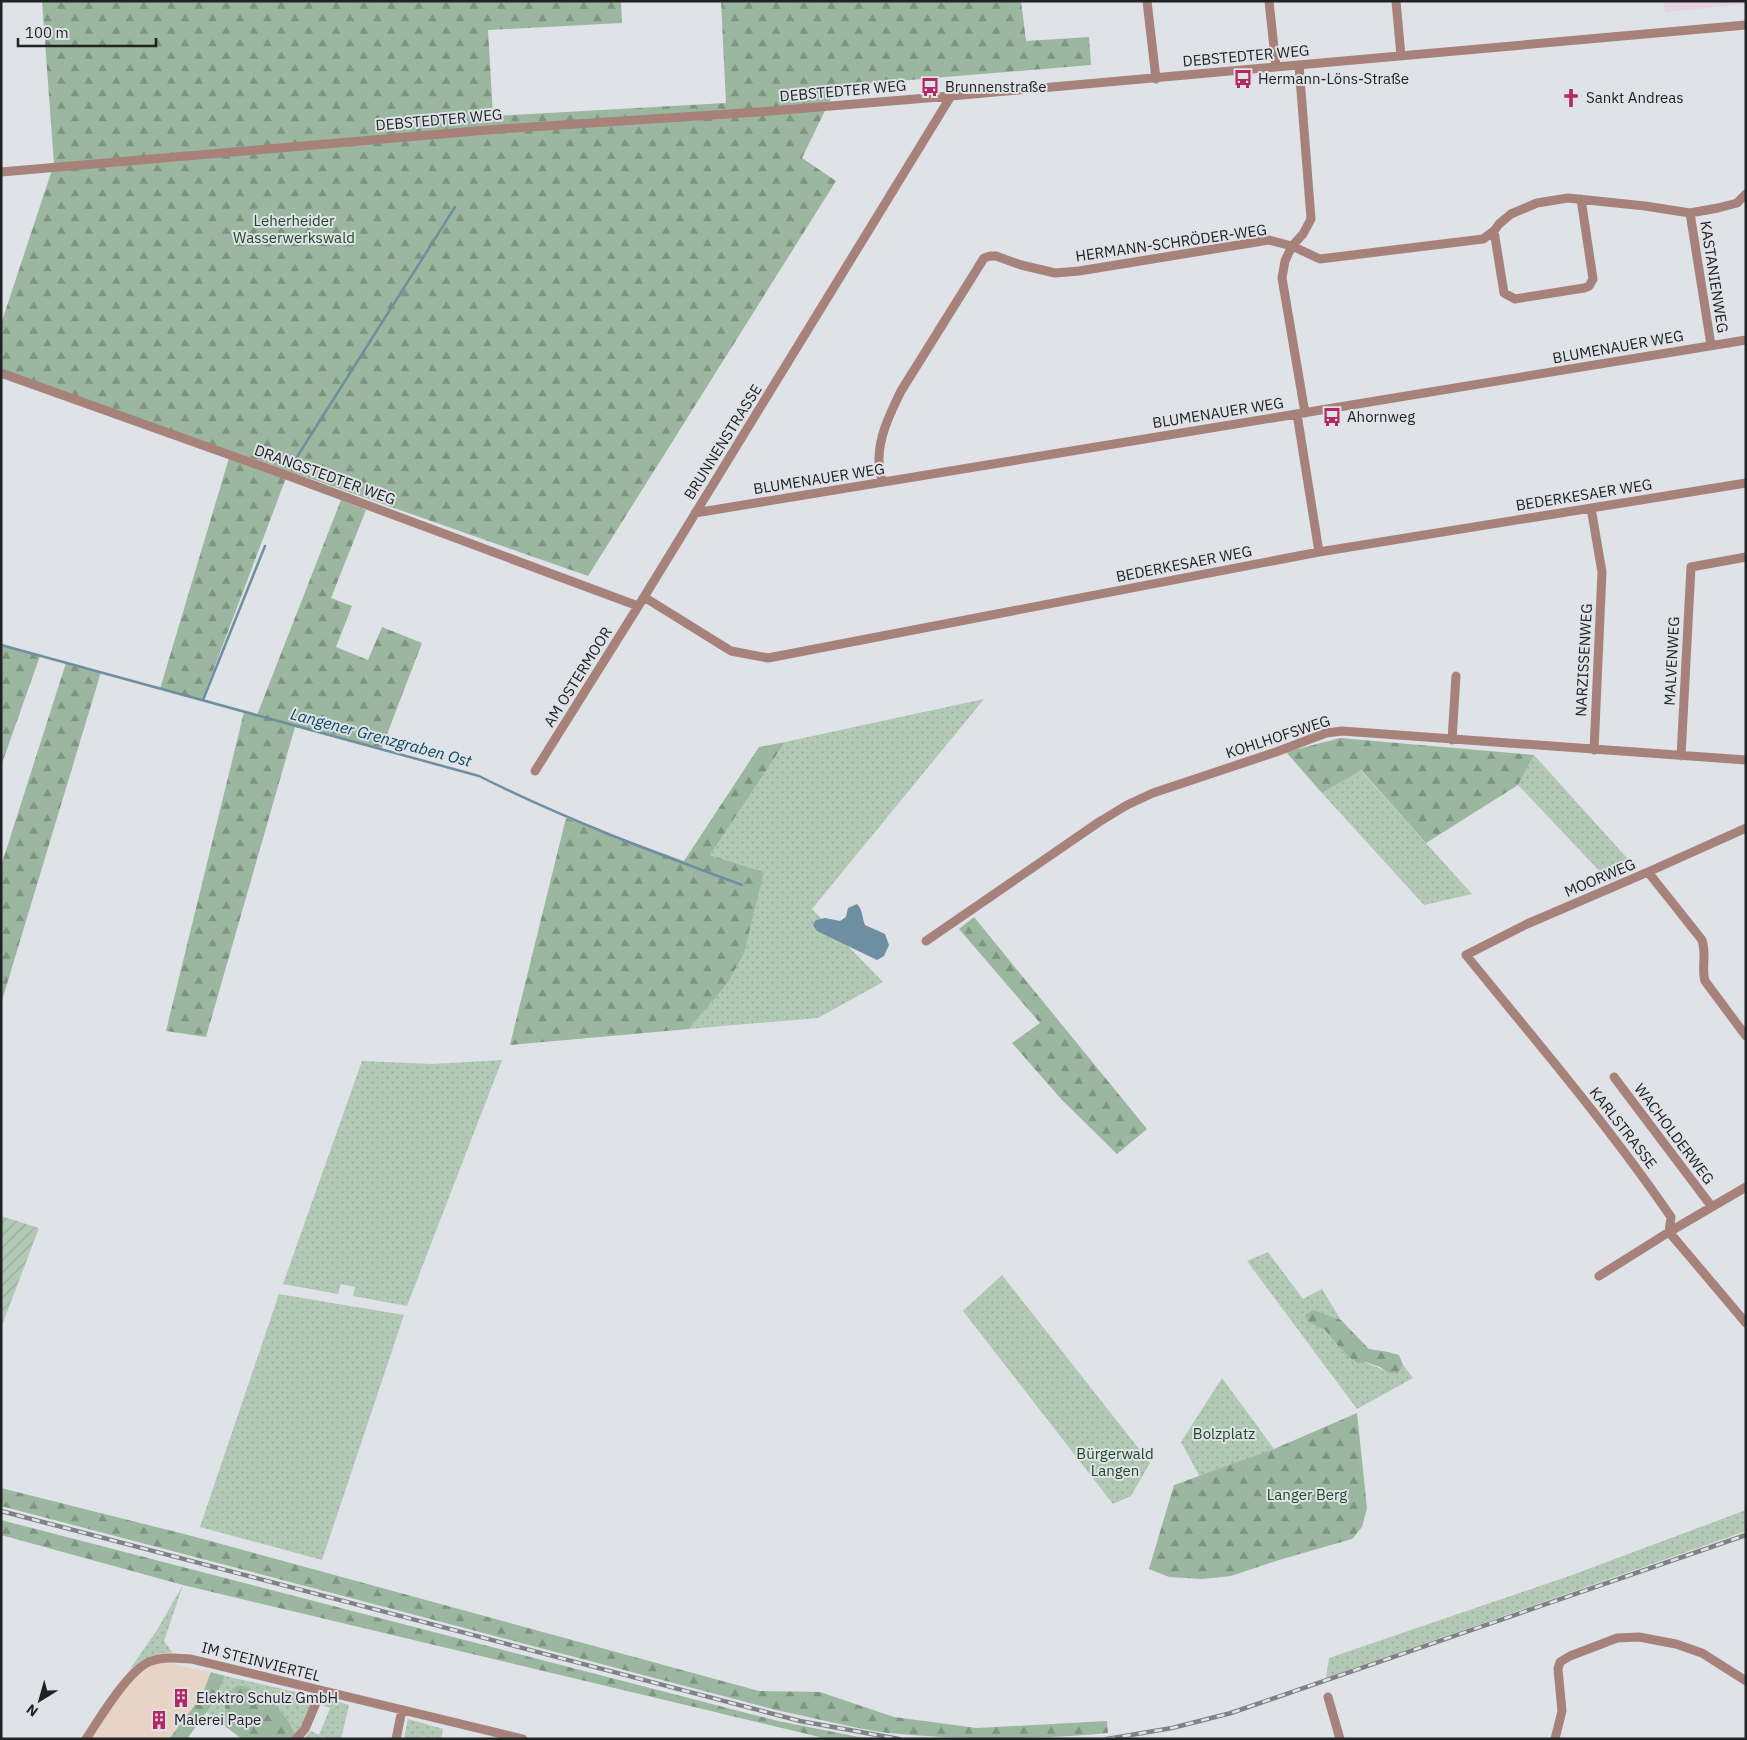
<svg xmlns="http://www.w3.org/2000/svg" width="1747" height="1740" font-family="'IBM Plex Sans',sans-serif">
  <style>
    .commercial { fill: #e8d4c6 }
    .education { fill: #e5d1e0 }
    .grass { fill: url(#grass-dots) }
    .forest { fill: url(#forest-firs) }
    .garden { fill: url(#garden-furrows) }
    .water { fill: #6e8ea1 }
    .lines { fill: none; stroke-linecap: round; stroke-linejoin: round }
    .stream { stroke: #6e8ea1; stroke-width: 2.5 }
    .street { stroke: #a7827b; stroke-width: 9 }
    .rail-casing { stroke: #7f8184; stroke-width: 4.5 }
    .rail { stroke: #dfe2e6; stroke-width: 2.5; stroke-dasharray: 8; stroke-linecap: butt }
    .labels { text-anchor: middle; stroke-width: 4; stroke-linejoin: round; paint-order: stroke }
    .street-label { font-size: 15px; fill: #212224; stroke: #dfe2e6 }
    .poi-label { font-size: 15px; fill: #212224; stroke: #dfe2e6; text-anchor: start }
    .park-label { font-size: 15px; fill: #1b4826; stroke: #dfe2e6 }
    .water-label { font-size: 16px; font-style: italic; fill: #064662; stroke: #dfe2e6 }
  </style>
  <defs>
    <pattern id="grass-dots" width="8" height="8" patternUnits="userSpaceOnUse" patternTransform="scale(1.25)"><rect width="8" height="8" fill="#b2c9b6"/><path d="M2 2h.1M6 6h.1" fill="none" stroke="#99ac9c" stroke-width="1.8" stroke-linecap="round"/></pattern>
    <pattern id="forest-firs" width="22" height="20" patternUnits="userSpaceOnUse" patternTransform="scale(1.25)"><rect width="22" height="20" fill="#9bb79f"/><path d="M5 1l3.5 6h-7zM16 11l3.5 6h-7z" fill="#7e9481"/></pattern>
    <pattern id="garden-furrows" width="10" height="10" patternUnits="userSpaceOnUse" patternTransform="scale(1.25)"><rect width="10" height="10" fill="#b2c9b6"/><path d="M-1 1l2-2M0 10L10 0M9 11l2-2" fill="none" stroke="#99ac9c"/></pattern>
  </defs>
  <rect width="100%" height="100%" fill="#dfe2e6"/>
  <path class="commercial" d="M172 1652V1664L211 1672 201 1697 169 1739H81L130 1669 156 1654Z"/>
  <path class="education" d="M1664 1H1746V4L1665 12Z"/>
  <path class="grass" d="M984 699 812 909 883 982 818 1018 689 1029 727 984 764 872 710 855 785 742Z
    M1534 755 1636 868 1610 882 1518 785Z
    M1360 770 1472 894 1424 905 1322 793Z
    M502 1060 407 1306 353 1296 355 1287 341 1284 338 1294 283 1284 362 1061 432 1064Z
    M1268 1252 1303 1299 1322 1289 1341 1320 1314 1310 1308 1322C1314 1325 1321 1327 1326 1331 1331 1335 1333 1341 1338 1346 1346 1354 1387 1373 1398 1374L1403 1365 1413 1378 1357 1409 1247 1261Z
    M1002 1275 1150 1463 1131 1496 1113 1504 963 1311Z
    M279 1294 404 1315 322 1560 200 1527Z
    M1222 1378 1274 1449 1200 1477 1181 1442Z
    M1746 1510V1531L1326 1678 1329 1658 1572 1575Z
    M183 1585 164 1641 172 1652 156 1654 130 1669 157 1630Z
    M225 1676 313 1696C314 1709 303 1725 296 1735 285 1711 265 1691 238 1685L225 1706 226 1727 206 1712 213 1703Z
    M324 1698 349 1705 341 1739H304L311 1731 319 1735 330 1708 322 1705Z
    M408 1719 443 1729 441 1739H404Z"/>
  <path class="forest" d="M42 1H621L622 23 488 30 493 116 726 103 721 1H1021L1026 41 1089 37 1091 65 837 86 802 158 836 181 588 576 1 370V324L54 164Z
    M229 458 286 478 202 700 160 689Z
    M341 500 366 510 331 598 352 606 336 647 368 660 382 627 422 643 381 750 295 727 206 1037 166 1031 244 712 257 715Z
    M1 645 40 656 1 766Z
    M66 663 101 672 1 1004V866Z
    M1340 738 1534 755 1518 785 1426 843 1361 770 1322 793 1286 752Z
    M785 742 710 855 764 872 744 953 727 984 689 1029 510 1045 566 818 684 861 759 747Z
    M974 917 1147 1129 1117 1154 1062 1100 1012 1043 1040 1023 959 929Z
    M1314 1310 1341 1320 1369 1349 1388 1352 1399 1355 1403 1365 1398 1374 1389 1373 1380 1367 1366 1362 1358 1363 1349 1357 1339 1347 1325 1330 1308 1322 1305 1315Z
    M1357 1413 1367 1508 1362 1527 1352 1539 1279 1560 1231 1576 1202 1579 1169 1577 1149 1569 1174 1485 1274 1449Z
    M1 1488 188 1535 759 1691 820 1692 894 1717 977 1728 1107 1721 1108 1733C1036 1740 961 1740 888 1733 852 1728 816 1718 780 1711L1 1506Z
    M1 1520 778 1721 869 1739H828L183 1585 1 1535Z
    M211 1672 225 1676 213 1703 187 1739H169L201 1697Z
    M238 1685C266 1691 284 1710 296 1735L293 1739H242L226 1727 225 1706 228 1693Z"/>
  <path class="garden" d="M1 1216 39 1228 1 1328Z"/>
  <path class="water" d="M857 904C863 910 862 918 865 925L885 934 889 945 884 956 877 960 817 931 813 925 816 920 825 918 840 921 846 917 848 908Z"/>
  <g class="lines">
    <path class="stream" d="M290 468 455 207
      M1 645 479 776C564 819 653 852 742 885
      M203 700 265 546"/>
    <path class="street" d="M1147 1 1156 79
      M1269 1 1276 67
      M1396 1 1401 56
      M1299 65 1311 219 1303 234 1292 246 1285 261 1282 278 1305 413
      M1 172 499 129 758 112 951 96 1746 25
      M1690 213 1711 345
      M1494 231 1504 293 1515 299 1584 288 1589 286 1593 279 1581 199
      M1 373 289 476 638 606
      M1297 414 1319 552
      M882 482C881 475 879 467 879 459 879 435 891 412 901 391L984 258 990 256H996L1021 265 1055 273 1079 271 1269 240 1292 246 1320 259 1483 239 1494 231 1499 224 1511 214 1537 203 1568 198 1645 206 1690 213 1718 208 1737 203 1746 194
      M1591 508 1602 572 1594 750
      M695 513 1746 340
      M644 597 731 651 768 658 1319 552 1746 483
      M1452 740 1456 676
      M1681 756 1691 567 1746 557
      M535 771 644 597 951 96
      M1746 828 1648 872 1527 924 1466 955C1536 1041 1608 1125 1671 1217L1669 1232 1746 1323
      M1648 872 1702 940C1707 956 1701 967 1705 981L1746 1036
      M926 941 1099 822 1127 805 1153 793 1276 752 1326 733 1342 731 1746 760
      M1614 1077 1712 1207
      M1599 1276 1669 1232 1746 1187
      M1328 1697 1340 1739
      M86 1739C100 1718 127 1672 149 1662 162 1656 177 1658 191 1659L523 1739
      M296 1739 305 1729 321 1691
      M396 1739 402 1710
      M1555 1739 1562 1711 1558 1669 1560 1662 1570 1656 1617 1638 1639 1637 1676 1644 1702 1653 1746 1681"/>
    <g class="rail-casing">
      <path id="rail" d="M1 1511 800 1721 899 1739
        M1107 1739 1172 1728 1231 1713 1746 1535"/>
    </g>
    <use href="#rail" class="rail"/>
  </g>
  <defs>
    <g id="bus-bare" transform="scale(1.5)"><path d="M-5-6H5V4H4V6H2V4H-2V6H-4V4H-5ZM-3.5-4V0h7V-4ZM-3.5 1.2v1.5H-2V1.2ZM2 1.2v1.5H3.5V1.2Z" fill="#b32865" stroke="#dfe2e6" stroke-width="2.5" paint-order="stroke"/></g>
    <g id="church-bare" transform="scale(1.5)"><path d="M-1.2-6h2.4v3.5h3.3v2.4h-3.3V6h-2.4V-.1h-3.3v-2.4h3.3Z" fill="#b32865" stroke="#dfe2e6" stroke-width="2.5" paint-order="stroke"/></g>
    <g id="building-bare" transform="scale(1.5)"><path d="M-4-6H4V6H1V3H-1V6H-4ZM-2.5-4.3h1.7v1.8h-1.7ZM.8-4.3h1.7v1.8H.8ZM-2.5-1h1.7V.8h-1.7ZM.8-1h1.7V.8H.8Z" fill="#b32865" stroke="#dfe2e6" stroke-width="2.5" paint-order="stroke"/></g>
  </defs>
  <g fill-rule="evenodd">
    <use href="#bus-bare" x="1243" y="79"/>
    <use href="#bus-bare" x="930" y="87"/>
    <use href="#church-bare" x="1571" y="98"/>
    <use href="#bus-bare" x="1332" y="417"/>
    <use href="#building-bare" x="181" y="1698"/>
    <use href="#building-bare" x="159" y="1720"/>
  </g>
  <g class="labels">
    <g class="street-label">
      <text transform="translate(1246 56) rotate(-5)" y="5">DEBSTEDTER WEG</text>
      <text transform="translate(843 91) rotate(-5)" y="5">DEBSTEDTER WEG</text>
      <text transform="translate(439 120) rotate(-5)" y="5">DEBSTEDTER WEG</text>
      <text transform="translate(1171 243) rotate(-8)" y="5">HERMANN-SCHRÖDER-WEG</text>
      <text transform="translate(1714 277) rotate(81)" y="5">KASTANIENWEG</text>
      <text transform="translate(1618 347) rotate(-10)" y="5">BLUMENAUER WEG</text>
      <text transform="translate(1218 413) rotate(-9)" y="5">BLUMENAUER WEG</text>
      <text transform="translate(723 442) rotate(-58)" y="5">BRUNNENSTRASSE</text>
      <text transform="translate(325 475) rotate(20)" y="5">DRANGSTEDTER WEG</text>
      <text transform="translate(819 479) rotate(-9)" y="5">BLUMENAUER WEG</text>
      <text transform="translate(1584 495) rotate(-9)" y="5">BEDERKESAER WEG</text>
      <text transform="translate(1184 564) rotate(-11)" y="5">BEDERKESAER WEG</text>
      <text transform="translate(1584 660) rotate(-87)" y="5">NARZISSENWEG</text>
      <text transform="translate(1672 661) rotate(-87)" y="5">MALVENWEG</text>
      <text transform="translate(578 677) rotate(-58)" y="5">AM OSTERMOOR</text>
      <text transform="translate(1278 737) rotate(-18)" y="5">KOHLHOFSWEG</text>
      <text transform="translate(1600 878) rotate(-23)" y="5">MOORWEG</text>
      <text transform="translate(1623 1128) rotate(52)" y="5">KARLSTRASSE</text>
      <text transform="translate(1674 1134) rotate(53)" y="5">WACHOLDERWEG</text>
      <text transform="translate(261 1662) rotate(14)" y="5">IM STEINVIERTEL</text>
    </g>
    <g class="poi-label">
      <text x="1258" y="84">Hermann-Löns-Straße</text>
      <text x="945" y="92">Brunnenstraße</text>
      <text x="1586" y="103">Sankt Andreas</text>
      <text x="1347" y="422">Ahornweg</text>
      <text x="196" y="1703">Elektro Schulz GmbH</text>
      <text x="174" y="1725">Malerei Pape</text>
    </g>
    <g class="park-label">
      <text x="294" y="226">Leherheider<tspan x="294" dy="17">Wasserwerkswald</tspan></text>
      <text x="1224" y="1439">Bolzplatz</text>
      <text x="1115" y="1459">Bürgerwald<tspan x="1115" dy="17">Langen</tspan></text>
      <text x="1307" y="1500">Langer Berg</text>
    </g>
    <g class="water-label">
      <text transform="translate(381 737) rotate(15)" y="6">Langener Grenzgraben Ost</text>
    </g>
  </g>
  <rect width="1747" height="1740" fill="none" stroke="#212224" stroke-width="5"/>
  <g transform="translate(40 1700) rotate(217)" stroke="#dfe2e6" stroke-width="4" paint-order="stroke">
  <path d="M0-4L9 19L0 12L-9 19Z" fill="#212224"/>
  <text y="-8" font-size="14" font-weight="bold" text-anchor="middle" fill="#212224">N</text>
  </g>
  <path d="M18 38v8h138v-8" fill="none" stroke="#212224" stroke-width="2.5"/>
  <text x="25" y="38" font-size="15" fill="#212224" stroke="#dfe2e6" stroke-width="4" paint-order="stroke">100 m</text>
</svg>
